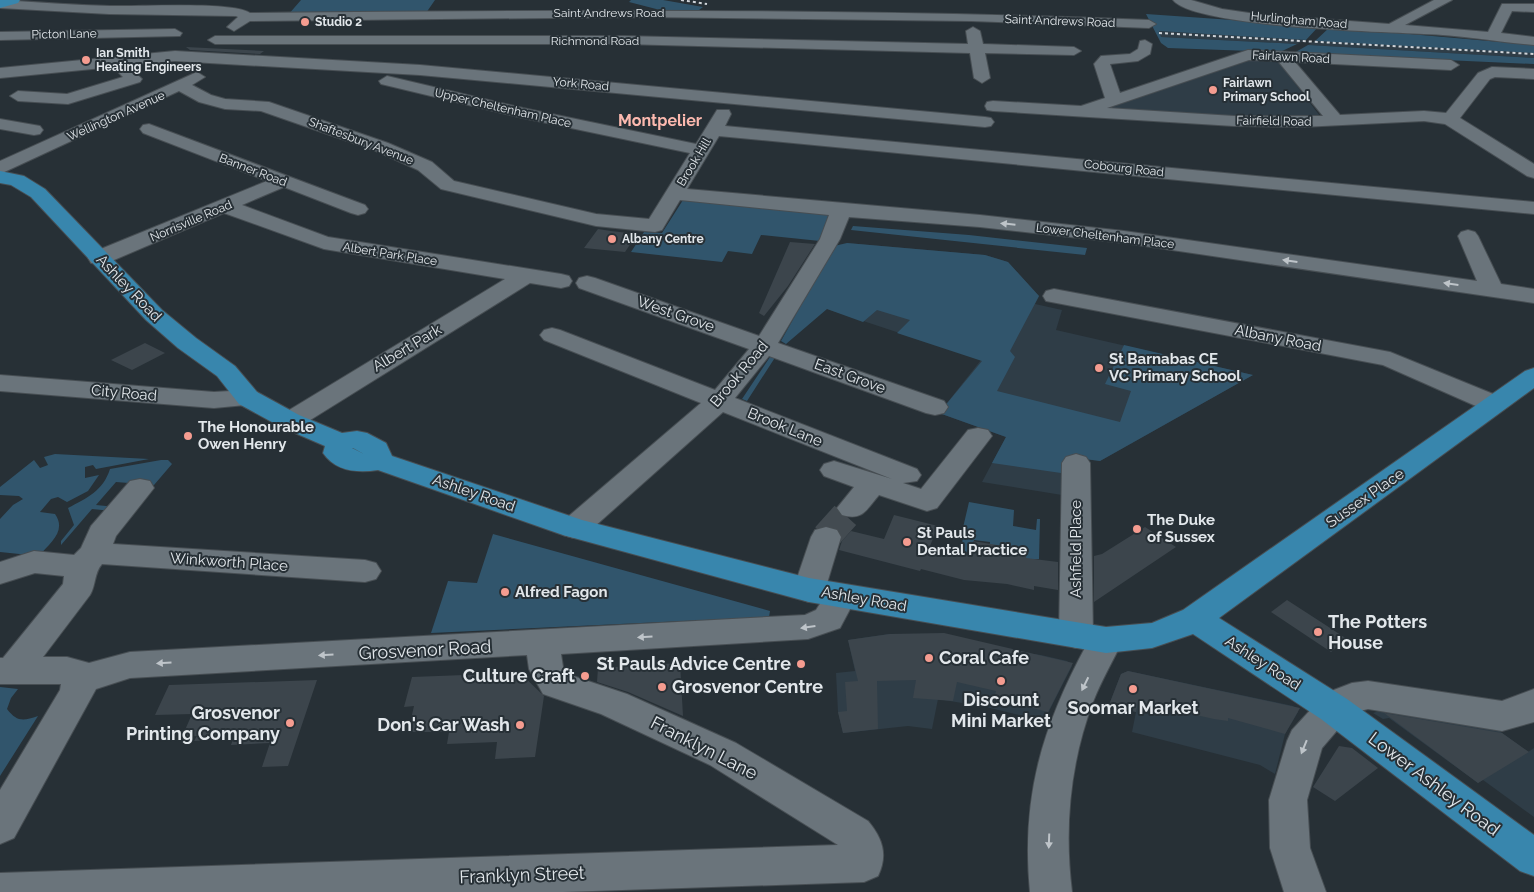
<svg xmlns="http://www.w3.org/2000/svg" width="1534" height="892" font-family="Raleway,sans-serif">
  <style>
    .built { fill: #2f3d47 }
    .green { fill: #31556c }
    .building { fill: #3c454c }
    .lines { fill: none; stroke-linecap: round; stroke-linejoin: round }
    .minor-tunnel { stroke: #434b51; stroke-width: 29; stroke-dasharray: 29 15; stroke-linecap: butt }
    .minor-casing { stroke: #474e53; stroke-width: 2 }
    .major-casing { stroke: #474e53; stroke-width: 2 }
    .minor { fill: #6a747b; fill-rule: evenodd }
    .major { fill: #3886ad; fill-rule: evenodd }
    .rail { stroke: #cfd4d9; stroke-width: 2; stroke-dasharray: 3 3; stroke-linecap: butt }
    .oneway { fill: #bec4c9 }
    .poi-dot { fill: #f59c90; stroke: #273036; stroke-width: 2 }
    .labels { text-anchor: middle; stroke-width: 4; stroke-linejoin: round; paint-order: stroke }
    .far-street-label { font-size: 12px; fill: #e2e7eb; stroke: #273036 }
    .far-poi-label { font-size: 12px; font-weight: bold; fill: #e2e7eb; stroke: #273036; text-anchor: start }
    .street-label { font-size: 15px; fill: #e2e7eb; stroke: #273036 }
    .poi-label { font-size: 15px; font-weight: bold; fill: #e2e7eb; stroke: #273036; text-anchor: start }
    .far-district-label { font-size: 16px; font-weight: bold; fill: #fcb9af; stroke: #273036 }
    .near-poi-label { font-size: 18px; font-weight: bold; fill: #e2e7eb; stroke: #273036; text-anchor: end }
    .near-street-label { font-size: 18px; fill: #e2e7eb; stroke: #273036 }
  </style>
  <rect width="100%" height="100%" fill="#273036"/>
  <path class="built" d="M1158 31 1306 40 1297 44 1161 37Z
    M1315 41 1534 53V58L1308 45Z
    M1251 60 1278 61 1323 120 1103 110Z
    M847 243 985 255 1008 262 1039 296 1035 304 1062 310 1056 330 1253 375 1100 461 1069 457 1068 496 982 482 1006 437 939 413 981 360 827 309Z
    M889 634 1041 655 1067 661 1072 666 1044 721 986 707 938 699 932 729 908 726 843 733 838 712 836 673 855 671 848 640Z
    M1128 671 1293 706 1298 712 1285 734 1275 774 1260 765 1132 732 1136 712 1109 705 1121 674Z
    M1382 710 1498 730 1528 752 1534 748V817L1483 780 1478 783 1389 718 1383 719 1373 713Z"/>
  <path class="green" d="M301 0H435L426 13 288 15Z
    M631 0H663L703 7 699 10H660L629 2Z
    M1146 14 1319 26 1306 40 1159 31 1161 37 1297 44 1280 52 1168 48 1161 43Z
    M1330 27 1534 45V53L1315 41Z
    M1308 45 1534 58V64L1294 53Z
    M683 200 830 214 820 241 761 235 752 254 728 251 722 262 631 252 644 232 662 233Z
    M853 226 969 235 1087 248 1085 255 851 230Z
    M847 243 985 255 1008 262 1039 296 1010 351 1015 357 997 391 1120 422 1131 391 1105 384 1124 345 1253 375 1100 461 1069 457 1068 474 992 463 1006 437 939 413 982 361 897 333 910 320 877 310 863 322 827 309 786 344 781 341 834 246Z
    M772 354 776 356 747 401 742 399Z
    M55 454 149 459 96 469 93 465 85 467V478L99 475 88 491 67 502 58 497 51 499 40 512 55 514C67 531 50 543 39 556L0 552V519L13 505 23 499 19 496 0 495V487L34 460 40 468 48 465 44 457Z
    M161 460H168L172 464 154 485 116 482 96 505 116 507 112 511 92 509 61 545V541L74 525 68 508C87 498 103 491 110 469Z
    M969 502 1014 510 1013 526 1036 530 1037 519H1040L1039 559 988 562 990 542 974 540 972 553 963 551 962 532Z
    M493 534 770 611 769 617 431 633 448 581 477 583Z
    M0 687 18 689 11 698 7 709C17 722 23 721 38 716L0 776Z"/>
  <path class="building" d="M186 47 264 51 260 54 190 50Z
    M598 229 611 231 637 234 625 252 584 248Z
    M790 242 815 244 788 286 764 316 759 313Z
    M145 343 165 353 132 370 111 360Z
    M894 515 938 526 930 546 972 553 973 541 1027 550 1026 558 1058 562V590L1034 586V590L1007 584 964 580 921 569 920 571 839 550 842 541 851 531 884 539Z
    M1145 527 1176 547 1094 602V556L1102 554Z
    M1287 600 1324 624 1347 639 1331 652 1271 612Z
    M944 633 1073 663 1048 712 994 698 996 691 957 682 953 701 913 698 916 680 877 681 878 729 843 733 838 712 847 711 845 682 858 681 848 640 890 634Z
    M680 663 683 716 628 692 597 682 598 668Z
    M1128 671 1188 684 1300 708 1285 734 1228 718V721L1214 719 1138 702 1136 712 1109 705 1121 674Z
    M520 673 544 696 535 757 495 759 497 742 447 744 449 732H408L414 706 404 707 412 677Z
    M317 680 288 766 262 767 270 743 231 745 233 739 194 741 197 736 182 737 192 714 155 715 169 685Z
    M1384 713 1502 733 1529 752 1478 783Z
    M1339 746 1352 748 1378 768 1335 801 1313 787Z"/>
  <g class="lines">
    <path class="minor-tunnel" d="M826 537 852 508"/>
    <g class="minor-casing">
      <path id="minor" d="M0 0C37 2 73 5 110 6 138 7 231 1 250 13 550 10 849 8 1149 20L1156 24 1149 28 971 21 646 17 250 21 234 31 227 27 238 17 236 16 109 14 0 8Z
        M1173 0H1191L1222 9 1256 14 1389 24 1434 0H1452L1405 25 1488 32 1502 4H1534V12L1512 11 1501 33 1534 37V45C1498 42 1460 35 1424 34 1384 32 1194 27 1173 0Z
        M973 27 980 31 983 44 1074 47 1081 51 1074 55 985 53 990 78 982 83 974 78 970 53 623 44H215L208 40 215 36H623L968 44 966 31Z
        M175 29 182 33 180 36 0 40V32Z
        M1145 40 1152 44 1150 54 1138 61 1110 64 1120 93 1248 50 1451 60 1459 65 1451 70 1295 62 1340 115 1424 111 1446 113 1478 73 1492 67 1534 69V79L1495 77 1490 79 1460 118 1534 164V178L1527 176 1445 124 1424 121 1302 127 1234 126 993 111 987 110 985 106 987 102 993 101 1081 106 1105 98 1094 64 1101 56 1130 54 1138 49 1140 41ZM1249 60 1278 61 1323 116H1234L1107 108Z
        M175 51 420 65 985 117 991 118 994 122 991 126 985 127 420 75 175 61 127 65 142 79 140 82 68 104 18 101 10 96 18 91 67 94 123 77 113 67 0 78V68Z
        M197 72 205 77 192 85 211 95 225 99 269 102 388 143 432 162 454 181 596 214 649 219 690 153 523 118 381 84 379 81 387 76 523 108 696 144 717 110H729L731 114 725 126 1534 202V214L719 136 687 189 980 215 1124 231 1477 281 1458 236 1461 232 1468 230 1475 232 1478 236 1501 284 1534 289V303L1124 243 980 227 849 217 840 239 778 343 944 401 948 407 944 413 935 415 926 413 769 356 735 398 917 469 921 475 917 481 903 483 921 489 968 430 978 428 988 430 992 436 937 508 927 511 879 495C866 510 863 521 842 515L837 508 854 487 824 476 820 470 824 464 834 461 892 479 723 412 585 535 574 538 563 535 559 528 563 521 701 403 544 340 540 335 544 330 552 328 560 330 715 390 749 349 579 288 576 283 579 278 587 276 595 278 759 336 820 239 829 215 680 200 662 230 655 232 596 226 441 189 418 170 376 151 261 111 225 109 199 102 179 91 0 174V161Z
        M0 119 40 126 43 130 40 134 34 135 0 129Z
        M149 124 365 205 368 209 365 213 358 215 351 213 284 187 242 205 328 237 561 274 569 276 572 281 569 286 561 288 530 283 299 427 290 429 281 427 277 421 281 415 505 279 324 249 224 213 107 263 99 264 91 263 88 258 91 253 267 181 143 133 140 129 143 125Z
        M1054 289 1390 352 1503 398 1507 404 1503 410 1494 412 1485 410 1383 365 1046 301 1043 296 1046 291Z
        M0 375 214 392 248 390 257 392 261 398 257 404 214 408 0 391Z
        M1076 454 1086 457 1090 463 1093 634 1106 627 1118 631 1123 640C1113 661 1101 681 1093 702 1070 763 1064 828 1072 892H1030C1021 797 1042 727 1087 644L1076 648 1064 644 1059 635 1062 463 1066 457Z
        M140 479 150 481 154 488 116 536 113 544 365 560 376 563 381 571 376 579 365 582 102 564C94 573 96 585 90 595L43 657H67L89 663 130 652 805 615 816 610 830 588 841 584 852 588 857 596 840 628 808 639 561 654 563 667 567 674 627 694 736 743 868 821C883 839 888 855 878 876L864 882 563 892H0V873L838 845 710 765 601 714 543 694 529 669 527 655 130 678 96 689 14 838 0 844V790L60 690 61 684H0V658H3L63 584 64 576 35 573 0 584V562L34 551 74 555 81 548 91 526 130 481Z
        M826 527 837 530 841 537 825 590 820 598 809 602 798 598 793 590 811 537 815 530Z
        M1368 681 1502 701 1534 689V722L1502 731 1368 709 1352 713 1322 748 1307 800 1310 848 1326 892H1284L1270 848 1269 800 1287 741 1292 730 1326 693 1352 683Z"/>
    </g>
    <g class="major-casing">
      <path id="major" d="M0 0H20L18 3 0 8Z
        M0 171 24 176 45 189 162 310 196 338 235 366 257 392 299 415 342 433 357 431 367 433 386 443 392 456 582 520 809 578 1106 627 1152 623 1183 610 1525 371 1534 368V388L1219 618 1347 699 1534 835V876L1520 871 1321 719 1193 634 1152 648 1106 653 809 602 563 535 378 470C358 473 336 472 323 453L325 446 281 427 239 404 217 376 178 348 146 320 31 197 11 185 0 183ZM352 448H353L364 454Z"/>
    </g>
    <use href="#minor" class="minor"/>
    <use href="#major" class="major"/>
    <path class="rail" d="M681 0 707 4
      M1159 33 1534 54"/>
  </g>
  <defs><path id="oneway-solid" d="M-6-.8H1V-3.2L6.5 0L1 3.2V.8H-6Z" transform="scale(1.25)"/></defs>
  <g class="oneway">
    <use href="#oneway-solid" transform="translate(1008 224) rotate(-174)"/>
    <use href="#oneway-solid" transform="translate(1290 261) rotate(-172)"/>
    <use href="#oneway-solid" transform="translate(1451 284) rotate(-172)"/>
    <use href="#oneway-solid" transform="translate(808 627) rotate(172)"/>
    <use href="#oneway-solid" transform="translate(645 637) rotate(177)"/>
    <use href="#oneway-solid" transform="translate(326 655) rotate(177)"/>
    <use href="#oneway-solid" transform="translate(164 663) rotate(177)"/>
    <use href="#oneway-solid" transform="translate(1085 684) rotate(116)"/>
    <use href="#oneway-solid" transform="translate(1304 747) rotate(112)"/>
    <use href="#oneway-solid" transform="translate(1049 841) rotate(92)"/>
  </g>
  <g class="poi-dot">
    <circle cx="305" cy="22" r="5"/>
    <circle cx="86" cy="60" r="5"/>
    <circle cx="1213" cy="90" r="5"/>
    <circle cx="612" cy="239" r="5"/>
    <circle cx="1099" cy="368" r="5"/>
    <circle cx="188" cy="436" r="5"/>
    <circle cx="1137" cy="529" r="5"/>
    <circle cx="907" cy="542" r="5"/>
    <circle cx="505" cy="592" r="5"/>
    <circle cx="1318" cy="632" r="5"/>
    <circle cx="929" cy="658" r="5"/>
    <circle cx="801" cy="664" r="5"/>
    <circle cx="585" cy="676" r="5"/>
    <circle cx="1001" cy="681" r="5"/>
    <circle cx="662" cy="687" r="5"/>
    <circle cx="1133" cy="689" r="5"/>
    <circle cx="290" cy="723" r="5"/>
    <circle cx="520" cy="725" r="5"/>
  </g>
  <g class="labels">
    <g class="far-street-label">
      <text x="609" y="17">Saint Andrews Road</text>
      <text transform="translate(1299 20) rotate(5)" y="4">Hurlingham Road</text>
      <text transform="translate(1060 21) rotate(2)" y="4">Saint Andrews Road</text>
      <text transform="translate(64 34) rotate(-1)" y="4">Picton Lane</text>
      <text x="595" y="45">Richmond Road</text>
      <text transform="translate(1291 57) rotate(3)" y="4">Fairlawn Road</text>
      <text transform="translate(581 84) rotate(5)" y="4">York Road</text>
      <text transform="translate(503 108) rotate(13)" y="4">Upper Cheltenham Place</text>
      <text transform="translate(116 116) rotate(-24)" y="4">Wellington Avenue</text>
      <text transform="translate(1274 121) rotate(1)" y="4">Fairfield Road</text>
      <text transform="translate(361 141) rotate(21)" y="4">Shaftesbury Avenue</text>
      <text transform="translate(694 162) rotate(-59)" y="4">Brook Hill</text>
      <text transform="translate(1124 168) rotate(6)" y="4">Cobourg Road</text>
      <text transform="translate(253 170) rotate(21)" y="4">Banner Road</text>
      <text transform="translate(191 221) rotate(-23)" y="4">Norrisville Road</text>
      <text transform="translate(1105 236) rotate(7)" y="4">Lower Cheltenham Place</text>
      <text transform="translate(390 254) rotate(9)" y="4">Albert Park Place</text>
    </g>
    <g class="far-poi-label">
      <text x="315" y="26">Studio 2</text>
      <text x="96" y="57">Ian Smith<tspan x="96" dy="14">Heating Engineers</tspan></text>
      <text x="1223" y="87">Fairlawn<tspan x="1223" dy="14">Primary School</tspan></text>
      <text x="622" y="243">Albany Centre</text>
    </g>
    <g class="street-label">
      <text transform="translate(129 288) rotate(46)" y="5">Ashley Road</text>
      <text transform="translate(676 314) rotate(19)" y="5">West Grove</text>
      <text transform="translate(1278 338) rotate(11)" y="5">Albany Road</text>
      <text transform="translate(407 348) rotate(-31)" y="5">Albert Park</text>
      <text transform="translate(739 374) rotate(-50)" y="5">Brook Road</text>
      <text transform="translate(850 376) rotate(20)" y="5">East Grove</text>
      <text transform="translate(124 393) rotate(5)" y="5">City Road</text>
      <text transform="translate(785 427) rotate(22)" y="5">Brook Lane</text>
      <text transform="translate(474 493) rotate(19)" y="5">Ashley Road</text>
      <text transform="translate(1365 498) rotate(-35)" y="5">Sussex Place</text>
      <text transform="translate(1076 549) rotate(-90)" y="5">Ashfield Place</text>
      <text transform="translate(229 562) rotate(4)" y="5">Winkworth Place</text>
      <text transform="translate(864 599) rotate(10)" y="5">Ashley Road</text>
      <text transform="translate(1263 663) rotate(33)" y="5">Ashley Road</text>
    </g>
    <g class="poi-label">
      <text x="1109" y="364">St Barnabas CE<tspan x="1109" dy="17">VC Primary School</tspan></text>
      <text x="198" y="432">The Honourable<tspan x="198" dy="17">Owen Henry</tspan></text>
      <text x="1147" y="525">The Duke<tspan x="1147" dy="17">of Sussex</tspan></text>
      <text x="917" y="538">St Pauls<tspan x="917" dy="17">Dental Practice</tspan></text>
      <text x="515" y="597">Alfred Fagon</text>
    </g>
    <g class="far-district-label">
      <text x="660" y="126">Montpelier</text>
    </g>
    <g class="near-poi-label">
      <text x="1328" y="628" text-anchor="start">The Potters<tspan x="1328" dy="21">House</tspan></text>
      <text x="939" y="664" text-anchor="start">Coral Cafe</text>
      <text x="791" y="670">St Pauls Advice Centre</text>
      <text x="575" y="682">Culture Craft</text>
      <text x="672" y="693" text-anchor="start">Grosvenor Centre</text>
      <text x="1001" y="706" text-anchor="middle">Discount<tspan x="1001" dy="21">Mini Market</tspan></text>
      <text x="1133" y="714" text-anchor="middle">Soomar Market</text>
      <text x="280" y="719">Grosvenor<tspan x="280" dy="21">Printing Company</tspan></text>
      <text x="510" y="731">Don's Car Wash</text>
    </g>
    <g class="near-street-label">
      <text transform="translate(425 650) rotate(-3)" y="6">Grosvenor Road</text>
      <text transform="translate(704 748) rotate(27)" y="6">Franklyn Lane</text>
      <text transform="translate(1434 784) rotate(37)" y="6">Lower Ashley Road</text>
      <text transform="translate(522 875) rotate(-2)" y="6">Franklyn Street</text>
    </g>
  </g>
</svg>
